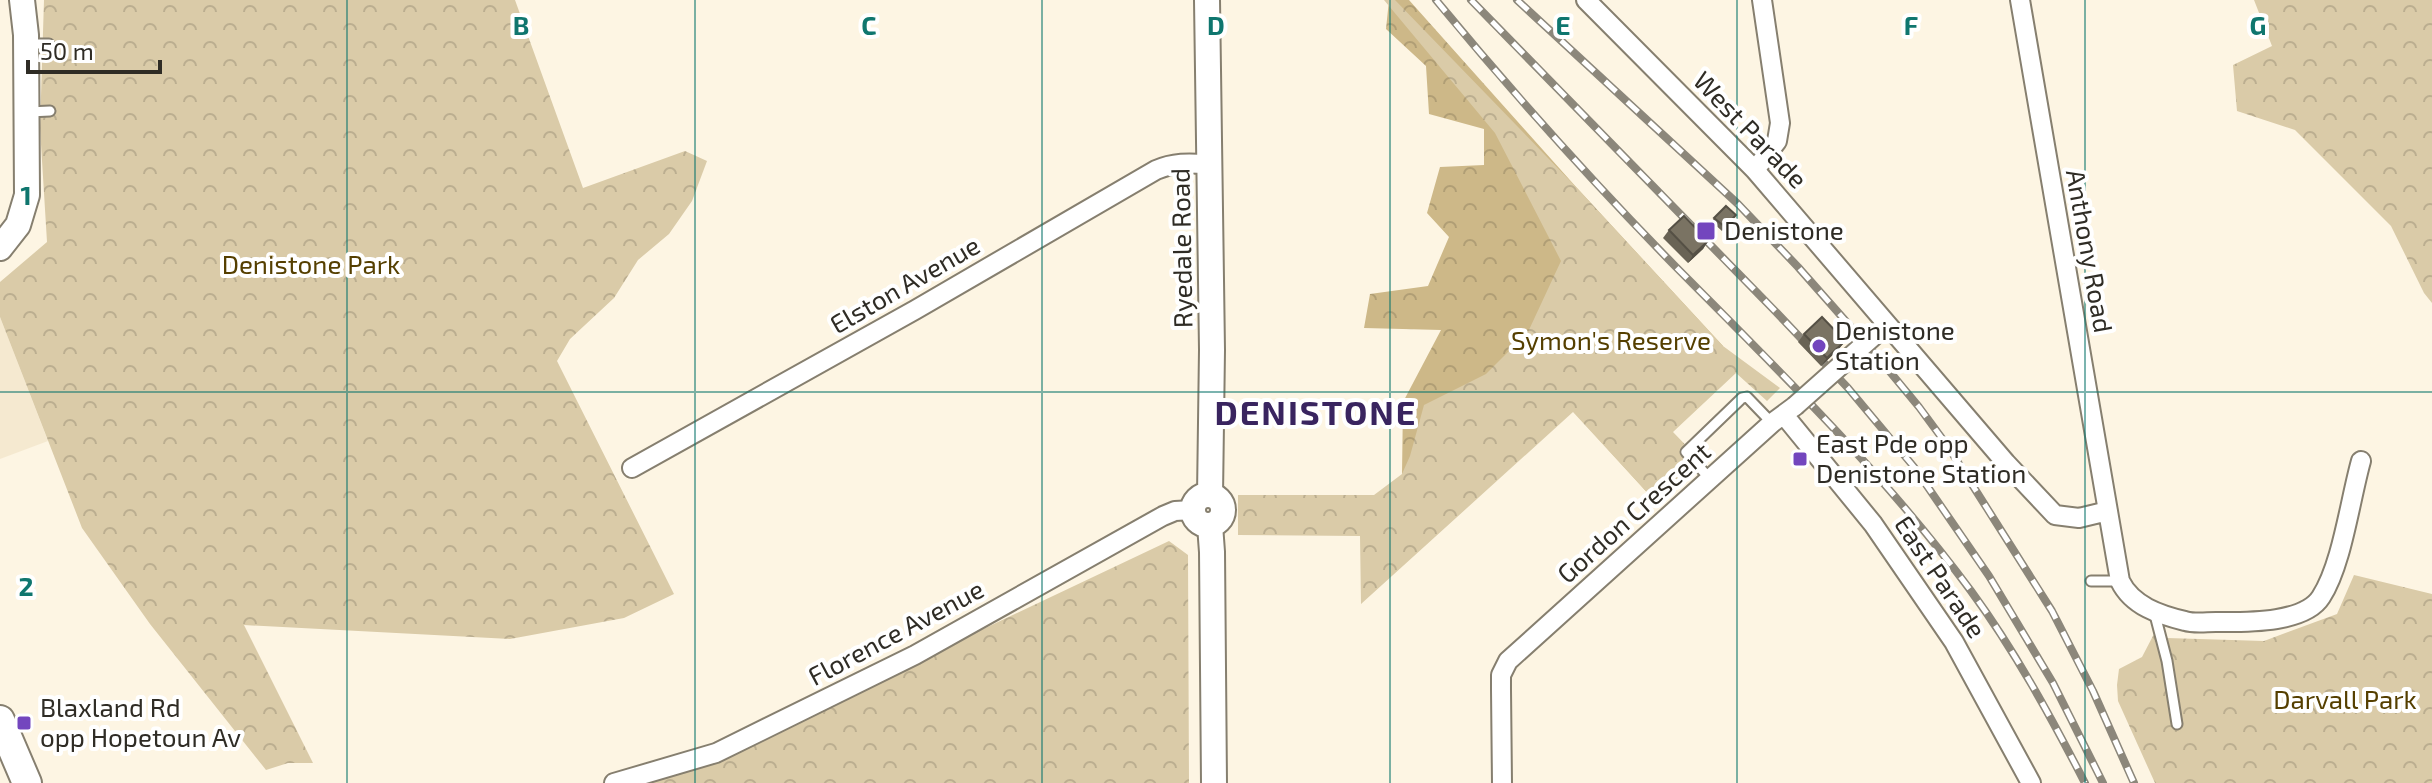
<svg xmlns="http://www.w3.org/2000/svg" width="2432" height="783" font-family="'Exo 2',sans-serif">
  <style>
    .built { fill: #f5e9d0 }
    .forest { fill: url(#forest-crowns) }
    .park { fill: url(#park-crowns) }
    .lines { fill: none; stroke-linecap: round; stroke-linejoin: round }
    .lane-casing { stroke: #867f6f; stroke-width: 13 }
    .street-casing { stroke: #867f6f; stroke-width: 22 }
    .secondary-casing { stroke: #867f6f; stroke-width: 28 }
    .primary-casing { stroke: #867f6f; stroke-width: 32 }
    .lane { stroke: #fff; stroke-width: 9 }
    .street { stroke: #fff; stroke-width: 18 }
    .secondary { stroke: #fff; stroke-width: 24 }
    .primary { stroke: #fff; stroke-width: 28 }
    .rail-casing { stroke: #8c877b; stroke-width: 8 }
    .rail { stroke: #fff; stroke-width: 5; stroke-dasharray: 15; stroke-linecap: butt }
    .street-bridge-casing { stroke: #867f6f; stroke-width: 22; stroke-linecap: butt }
    .street-bridge { stroke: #fff; stroke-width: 18 }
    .wall { fill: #696355 }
    .shaded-wall { fill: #555045 }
    .building { fill: #7a7363; stroke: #555045; stroke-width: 2 }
    .grid { fill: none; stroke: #0f766e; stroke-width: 2; stroke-opacity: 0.55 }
    .poi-dot { fill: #7346be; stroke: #fff; stroke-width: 3 }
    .labels { text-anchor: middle; stroke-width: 8; stroke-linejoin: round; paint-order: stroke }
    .street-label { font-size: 26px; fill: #2f2c25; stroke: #fff }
    .poi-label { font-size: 26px; fill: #2f2c25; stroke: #fff; text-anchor: start }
    .park-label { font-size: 26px; fill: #553f00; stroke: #fff }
    .district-label { font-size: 34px; font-weight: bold; letter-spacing: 2px; fill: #39245f; stroke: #fff }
    .grid-label { font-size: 26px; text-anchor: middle; font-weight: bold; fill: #0f766e; stroke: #fff; stroke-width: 8; stroke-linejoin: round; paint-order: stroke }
  </style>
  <defs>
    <pattern id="forest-crowns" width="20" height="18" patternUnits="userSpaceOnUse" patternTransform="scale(2)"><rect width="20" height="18" fill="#cdb888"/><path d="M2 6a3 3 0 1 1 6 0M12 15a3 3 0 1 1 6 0" fill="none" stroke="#b09e75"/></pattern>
    <pattern id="park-crowns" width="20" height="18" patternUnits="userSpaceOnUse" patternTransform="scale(2)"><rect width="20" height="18" fill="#dacba8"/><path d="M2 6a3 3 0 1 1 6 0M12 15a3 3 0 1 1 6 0" fill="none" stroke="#bbae90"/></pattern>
  </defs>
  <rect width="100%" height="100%" fill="#fdf5e3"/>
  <path class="built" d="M0 317 48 441 0 459Z"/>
  <path class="forest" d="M1389 0H1409L1577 188 1723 346 1643 416 1654 500 1573 411 1402 474 1403 402 1441 330 1364 328 1370 294 1428 286 1449 237 1427 213 1440 167 1484 165V129L1429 114 1426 66 1386 29Z"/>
  <path class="park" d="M44 0H515L583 188 685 151 707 161 692 201 669 234 638 260 614 298 570 339 557 361 674 594 624 618 510 639 244 625 313 763H288L266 770 150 624 82 528 0 317V282L47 242 40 128Z
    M1384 0H1395L1577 188 1723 346 1780 388 1767 401 1736 373 1673 432 1701 461 1654 500 1573 412 1361 604 1360 536 1238 535V495H1374L1402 474 1410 456 1424 405 1486 374 1528 332 1561 261 1495 133Z
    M2254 0H2432V303L2424 293 2391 226 2295 130 2237 111 2233 65 2272 46Z
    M1169 541 1188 555 1189 783H602L703 762Z
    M2354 575 2432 594V783H2155L2118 701 2117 685 2119 669 2142 657 2155 632 2167 638 2264 641 2337 614Z"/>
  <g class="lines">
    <g class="lane-casing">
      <path id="lane" d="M26 44H49
        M29 112 50 111
        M1710 479 1686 452 1742 398 1747 397 1772 423
        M2091 581H2120
        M2154 611 2167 661 2177 724"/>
    </g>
    <g class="street-casing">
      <path id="street" d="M1586 0 1755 170 2006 463 2055 515 2079 518 2108 511
        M2020 0 2120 581C2132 606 2160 615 2185 621 2195 624 2206 622 2216 622 2244 622 2304 624 2321 597 2342 565 2350 500 2361 461
        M1755 170 1777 141 1780 123 1762 0
        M1784 415 1873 524 1954 642 2031 783
        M632 468 915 310 1156 170C1174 162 1189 163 1208 164
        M614 783 716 753 915 655 1163 516 1175 511 1193 510
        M1502 783 1501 690V675L1508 661 1772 423 1795 406"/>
    </g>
    <g class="secondary-casing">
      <path id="secondary" d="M1207 0 1212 350 1210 495
        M0 248 18 225 27 195 26 35 22 0
        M1193 510a15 15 0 1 1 30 0a15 15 0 1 1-30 0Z
        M1210 525 1212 552 1214 783"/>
    </g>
    <g class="primary-casing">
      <path id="primary" d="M0 720 27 783"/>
    </g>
    <use href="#lane" class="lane"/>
    <use href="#street" class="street"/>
    <use href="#secondary" class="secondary"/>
    <use href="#primary" class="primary"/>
    <g class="rail-casing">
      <path id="rail" d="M1436 0C1512 92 1591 180 1674 265 1778 370 1883 472 1971 591 2015 651 2051 717 2085 783
        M1471 0 1775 311 1848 388 1914 467 1989 576 2053 683 2103 783
        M1517 0 1738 204 1798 267 1881 361 1919 407 1947 445 2052 611 2093 691 2134 783"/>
    </g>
    <use href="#rail" class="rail"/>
    <g class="street-bridge-casing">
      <path id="street-bridge" d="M1795 406 1876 334"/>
    </g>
    <use href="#street-bridge" class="street-bridge"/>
  </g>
  <path class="wall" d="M1714 218 1733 219 1722 231 1712 222Z
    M1669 230 1708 241 1703 249 1688 263 1663 238Z
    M1804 334 1839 349 1821 366 1798 342Z"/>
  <path class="shaded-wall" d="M1708 241 1703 249 1688 263 1693 255Z
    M1845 341 1839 349 1821 366 1827 358Z"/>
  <path class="building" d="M1726 206 1736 215 1725 227 1714 218Z
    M1684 216 1708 241 1693 255 1669 230Z
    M1822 317 1845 341 1827 358 1804 334Z"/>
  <path class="grid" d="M347 0V783M695 0V783M1042 0V783M1390 0V783M1737 0V783M2085 0V783M0 392H2432"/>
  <g class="poi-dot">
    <rect x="1696" y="221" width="20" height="20" rx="4"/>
    <circle cx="1819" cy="346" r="8"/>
    <rect x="1792" y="451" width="16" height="16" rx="4"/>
    <rect x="16" y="715" width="16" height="16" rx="4"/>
  </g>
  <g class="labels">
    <g class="street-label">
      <text transform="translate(1750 130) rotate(46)" y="9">West Parade</text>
      <text transform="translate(1182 248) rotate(-91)" y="9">Ryedale Road</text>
      <text transform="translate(2089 251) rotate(80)" y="9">Anthony Road</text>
      <text transform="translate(905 285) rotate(-30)" y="9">Elston Avenue</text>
      <text transform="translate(1634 513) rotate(-42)" y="9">Gordon Crescent</text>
      <text transform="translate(1940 577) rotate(56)" y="9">East Parade</text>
      <text transform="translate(896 633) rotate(-28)" y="9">Florence Avenue</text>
    </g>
    <g class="poi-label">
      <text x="1724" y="240">Denistone</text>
      <text x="1835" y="340">Denistone<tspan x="1835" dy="30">Station</tspan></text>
      <text x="1816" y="453">East Pde opp<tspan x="1816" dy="30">Denistone Station</tspan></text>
      <text x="40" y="717">Blaxland Rd<tspan x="40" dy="30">opp Hopetoun Av</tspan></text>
    </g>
    <g class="park-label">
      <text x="311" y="274">Denistone Park</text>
      <text x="1611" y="350">Symon's Reserve</text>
      <text x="2345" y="709">Darvall Park</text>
    </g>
    <g class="district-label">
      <text x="1316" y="425">DENISTONE</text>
    </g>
  </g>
  <g class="grid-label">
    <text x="521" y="35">B</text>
    <text x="869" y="35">C</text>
    <text x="1216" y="35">D</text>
    <text x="1563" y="35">E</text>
    <text x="1911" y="35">F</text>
    <text x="2258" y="35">G</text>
    <text x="26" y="205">1</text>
    <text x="26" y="596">2</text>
  </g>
  <path d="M28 60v12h132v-12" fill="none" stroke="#2f2c25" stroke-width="4"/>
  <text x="40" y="60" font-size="24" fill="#2f2c25" stroke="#ffffff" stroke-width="6" paint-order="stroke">50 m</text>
</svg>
